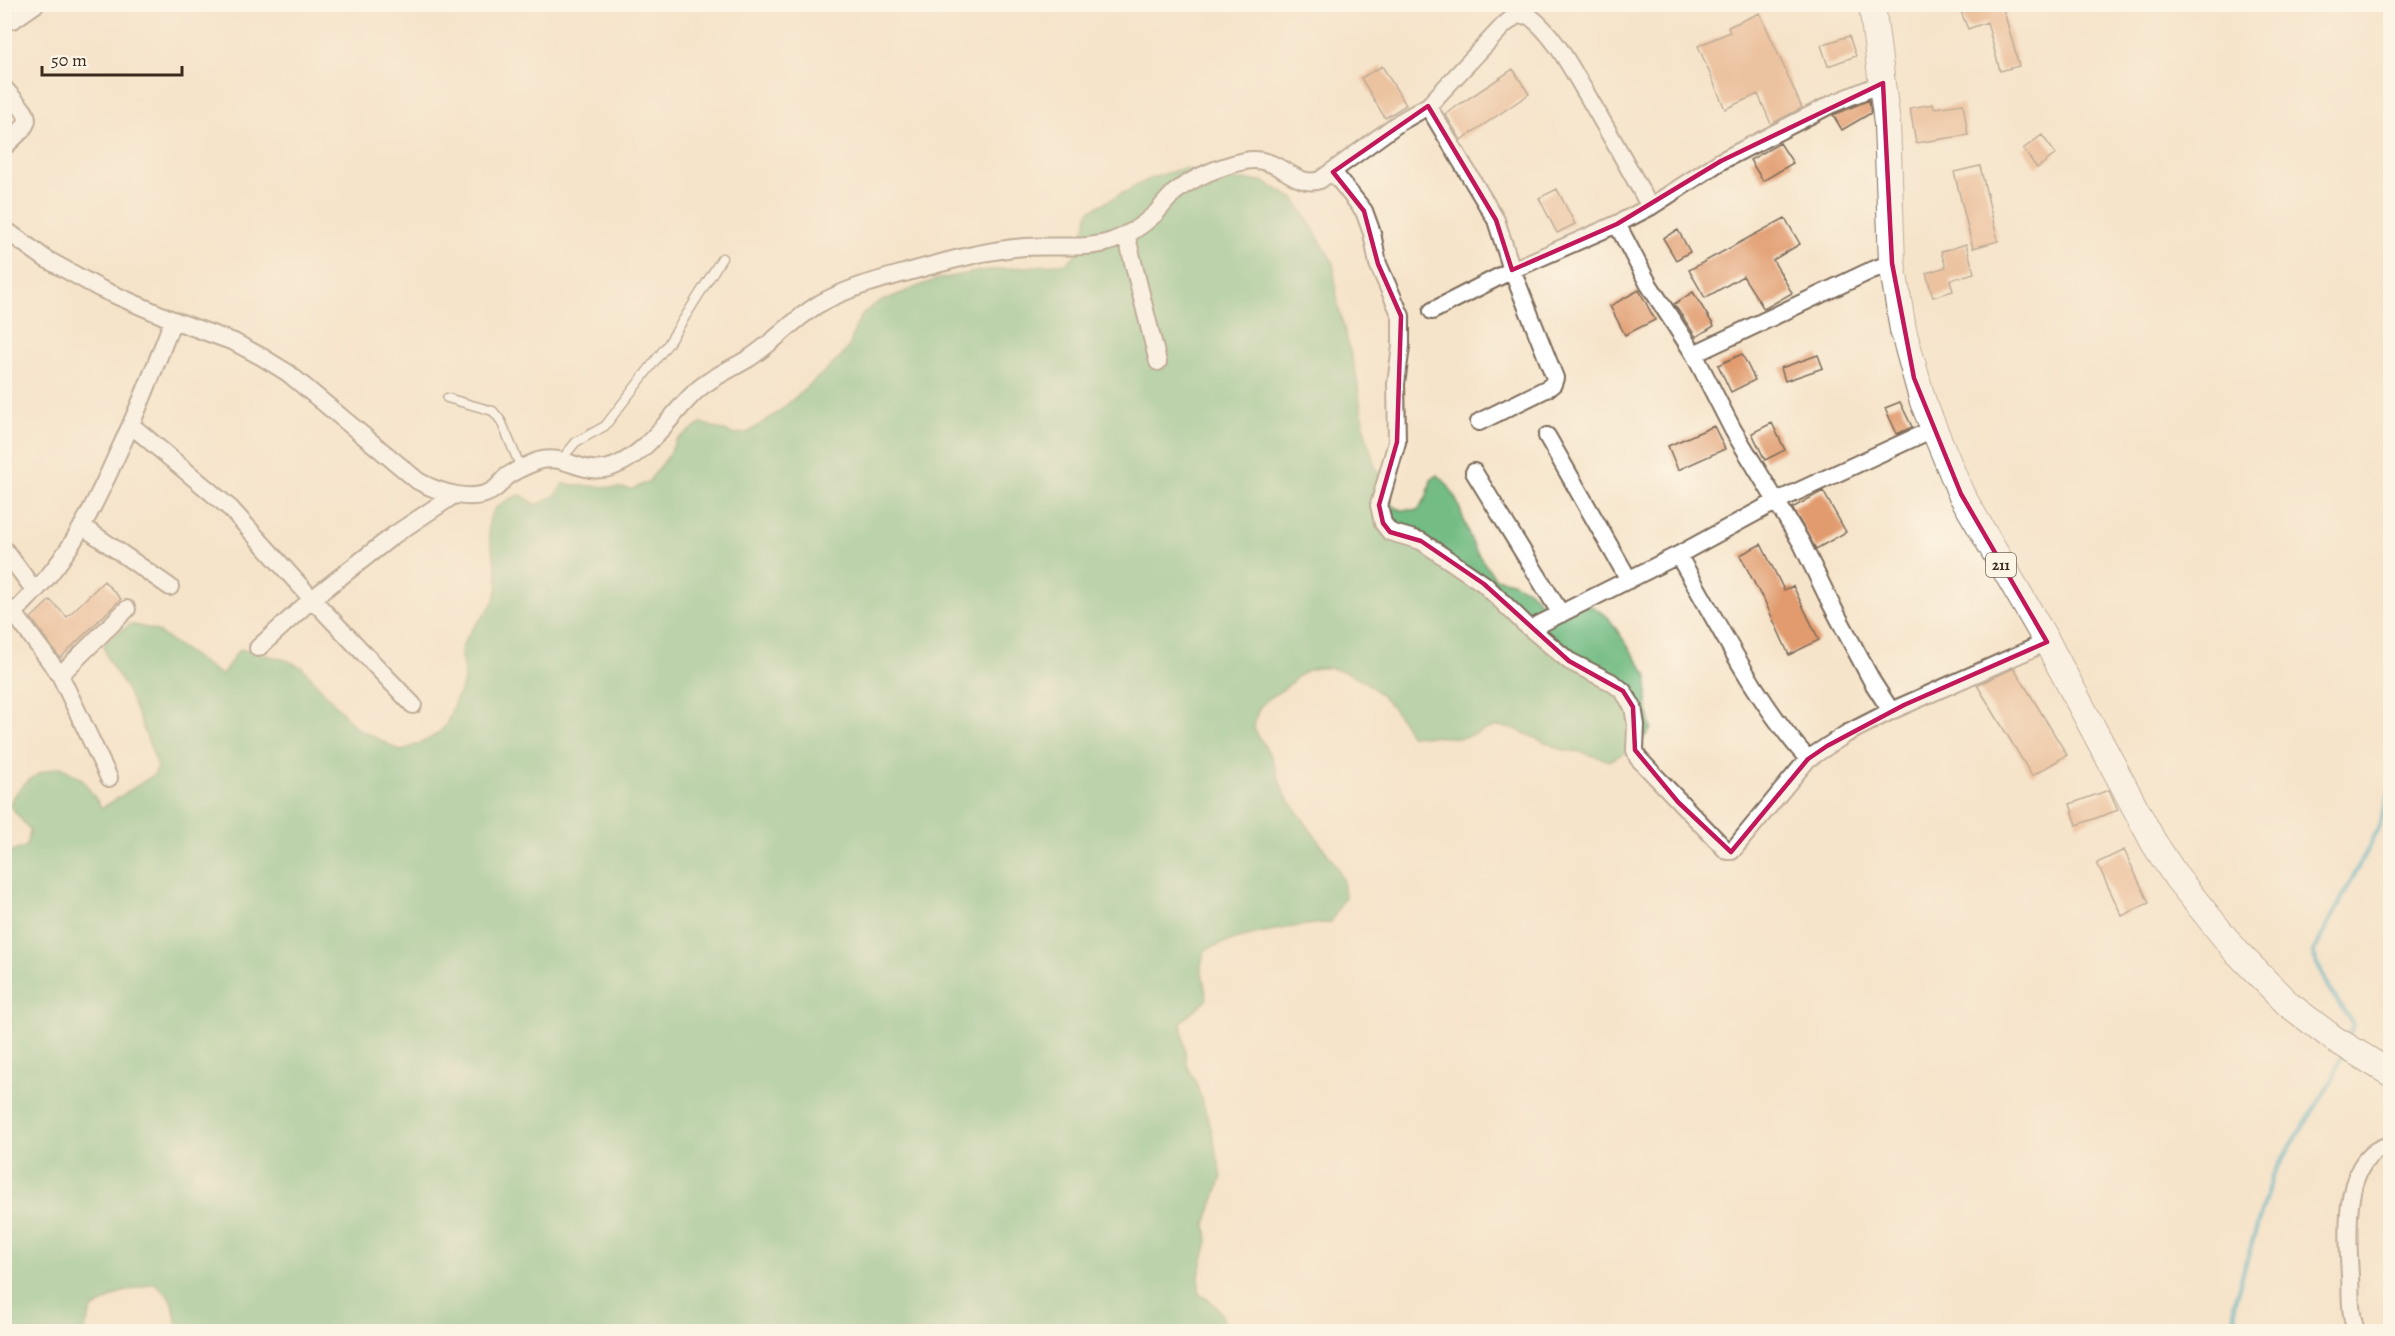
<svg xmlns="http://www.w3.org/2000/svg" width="2395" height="1336" font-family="Alegreya,serif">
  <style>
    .forest { fill: #73bc84; stroke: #577351; stroke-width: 1.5 }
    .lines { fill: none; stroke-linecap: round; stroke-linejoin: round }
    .stream { stroke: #41a9c1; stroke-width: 5 }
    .building { fill: #e19b6e }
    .lane-casing { stroke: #7c6b5a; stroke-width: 11 }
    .street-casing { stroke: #7c6b5a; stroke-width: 20 }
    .primary-casing { stroke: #7c6b5a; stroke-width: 28 }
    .lane { stroke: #fff; stroke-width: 8 }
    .street { stroke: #fff; stroke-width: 16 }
    .primary { stroke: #fff; stroke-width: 26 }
    .marked { fill: none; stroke: #c2185b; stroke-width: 4.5; stroke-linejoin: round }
    .labels { text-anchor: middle; stroke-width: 4.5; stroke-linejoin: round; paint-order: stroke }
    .shield { fill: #fcf5e5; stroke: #75675a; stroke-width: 1.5 }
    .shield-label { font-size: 15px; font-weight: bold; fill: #3b2a1e }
  </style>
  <rect width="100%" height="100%" fill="#fcf5e5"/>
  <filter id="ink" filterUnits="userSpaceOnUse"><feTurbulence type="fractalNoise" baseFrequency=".0167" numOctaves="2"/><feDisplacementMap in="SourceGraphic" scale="12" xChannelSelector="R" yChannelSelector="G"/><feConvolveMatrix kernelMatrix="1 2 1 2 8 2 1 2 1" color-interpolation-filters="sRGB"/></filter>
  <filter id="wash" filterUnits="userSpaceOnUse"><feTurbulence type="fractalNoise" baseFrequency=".008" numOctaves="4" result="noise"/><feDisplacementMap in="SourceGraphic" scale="24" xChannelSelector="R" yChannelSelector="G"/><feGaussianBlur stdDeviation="1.35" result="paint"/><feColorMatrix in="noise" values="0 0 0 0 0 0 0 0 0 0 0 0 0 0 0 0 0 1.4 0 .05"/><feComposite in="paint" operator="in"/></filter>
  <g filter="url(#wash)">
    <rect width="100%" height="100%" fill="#f6e4ca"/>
    <path class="forest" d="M1184 168 1219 179 1262 181 1295 199 1333 262 1338 305 1356 374 1364 428 1376 470C1395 480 1385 490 1393 506L1401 510H1418L1427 497 1431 480 1438 475C1461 494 1463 527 1476 551 1482 561 1489 569 1495 578L1512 582 1528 590 1541 602 1557 606 1588 604 1608 617 1648 676 1647 703 1651 729 1636 746 1610 761 1581 752 1563 750 1515 729 1497 726 1462 738 1410 735C1393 701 1355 661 1312 669 1298 672 1293 683 1282 690 1262 704 1257 703 1254 729L1271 756 1284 793 1335 864 1343 879 1345 896 1331 922C1288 927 1245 933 1205 950L1201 966 1207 999 1181 1022 1187 1065 1195 1080 1211 1128 1222 1177 1206 1224 1208 1241 1199 1276V1294C1217 1304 1224 1310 1223 1331L177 1332C175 1307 175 1298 154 1283L120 1293 92 1309 84 1331 5 1332V853L26 847 30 830 9 805C20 783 36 771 61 767L82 779 102 808 154 775 158 767C148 740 138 713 125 687 118 673 105 661 104 645L109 638 131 624 155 630 221 675C230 667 231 657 240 649L286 660 302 667 355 727 401 751C414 745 436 739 445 726 449 719 452 709 455 701 458 695 463 687 464 680 466 668 457 657 463 644 472 623 492 614 497 591 503 552 462 511 521 495L537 505 556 495 563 484 633 489 648 482 669 455 676 440 702 423 733 434 747 433 776 414 840 358 850 345 855 328 863 313 877 303 934 280 981 271 1067 263 1079 251 1089 211 1151 178Z"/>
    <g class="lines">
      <path class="stream" d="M2348 1038 2353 1025 2328 987 2313 953 2378 830 2390 792
        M2236 1332 2234 1303 2272 1176 2333 1079 2343 1052"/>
    </g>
    <g id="blocks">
      <path class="building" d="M1958 4H2002L2019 66 2000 71 1987 22 1968 29Z
        M1760 13 1802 108 1771 124 1758 94 1725 109 1698 46 1730 32 1728 27Z
        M1849 36 1856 56 1828 66 1821 45Z
        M1382 66 1406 105 1385 118 1361 78Z
        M1513 69 1529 94 1461 140 1445 114Z
        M1869 100 1871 113 1842 130 1833 115Z
        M1933 104 1934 108 1963 104 1968 135 1916 143 1910 108Z
        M2042 135 2056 154 2037 168 2023 149Z
        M1780 143 1793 163 1763 181 1750 160Z
        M1980 166 1998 241 1973 248 1954 172Z
        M1557 189 1575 224 1557 233 1539 198Z
        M1785 218 1800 244 1773 260 1792 293 1764 309 1743 276 1705 298 1689 270Z
        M1678 230 1690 252 1676 260 1663 238Z
        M1966 244 1974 273 1950 280 1953 291 1933 297 1926 273 1946 267 1941 252Z
        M1639 290 1655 320 1625 335 1610 306Z
        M1693 292 1714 326 1696 337 1674 304Z
        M1742 354 1755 380 1731 392 1718 365Z
        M1818 355 1823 368 1785 381 1781 368Z
        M1900 402 1912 427 1897 434 1885 408Z
        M1772 423 1785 450 1765 460 1752 433Z
        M1714 426 1725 449 1678 470 1668 446Z
        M1823 491 1846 532 1816 549 1792 508Z
        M1761 544 1784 590 1793 586 1819 640 1789 655 1762 595 1761 596 1740 555Z
        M104 581 121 599 60 658 31 618 50 600 67 617Z
        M2014 668 2067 755 2032 776 1977 685Z
        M2109 790 2118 810 2077 825 2070 804Z
        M2124 850 2149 903 2122 916 2097 863Z"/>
    </g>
  </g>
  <g filter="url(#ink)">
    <use href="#blocks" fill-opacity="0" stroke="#7c6b5a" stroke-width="1.5"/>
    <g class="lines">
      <g class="lane-casing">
        <path id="lane" d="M447 398 493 411 501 421 521 468
          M560 461 576 442 605 426 668 344 722 258"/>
      </g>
      <g class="street-casing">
        <path id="street" d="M13 20 36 4
          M4 88C32 120 37 117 4 147
          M1428 106 1503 26 1515 16 1528 15C1554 34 1570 66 1586 93 1608 131 1629 168 1650 207
          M1333 172 1364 211 1372 233 1378 264 1401 316V346L1396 384 1397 442 1379 505 1383 523 1390 532 1421 541 1484 584 1525 624 1569 661 1611 682 1623 691 1633 707 1636 725 1635 750 1638 758 1727 851H1732L1808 759
          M1617 224 1649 285 1694 354 1733 430 1801 542 1830 602 1873 683 1891 711 2047 642
          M4 229 46 259 101 289 173 320 234 342 262 357 288 373 418 481C438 492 475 505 496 488 500 485 502 480 506 477 515 470 528 465 538 461 567 452 584 480 617 465 649 451 670 416 695 392 711 377 732 369 751 357 775 341 794 319 819 304 849 287 883 279 915 270 951 260 988 250 1025 247 1051 245 1087 250 1112 241 1127 236 1143 225 1155 214 1162 207 1168 198 1175 192 1194 177 1221 166 1245 161 1279 154 1294 189 1320 180L1400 122 1428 106 1496 220 1512 270 1617 224 1650 207 1721 161 1832 104 1883 83
          M1126 234 1158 362
          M1432 311 1512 270 1555 378 1553 384 1548 388 1479 422
          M1694 354 1872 270 1892 263
          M131 425 231 509 312 599 394 535 454 495
          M1547 436 1629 580
          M1474 472 1561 614
          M82 526 170 587
          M4 549 35 591
          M1678 555C1719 624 1754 699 1808 759L1846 734 1891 711
          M14 613 60 675 109 778
          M4 619C17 612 25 601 35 591 72 553 95 504 117 455 138 411 156 365 173 320
          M1532 628 1678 555 1777 501 1933 429
          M258 648 312 599 413 705
          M60 675 127 609
          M2357 1332C2349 1315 2351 1294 2350 1276 2348 1238 2340 1156 2390 1145"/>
      </g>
      <g class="primary-casing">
        <path id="primary" d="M1872 4 1887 124 1892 263 1903 330 1923 402 1961 494 2047 642 2154 843 2177 878 2235 950 2288 1004 2333 1038 2390 1073"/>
      </g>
      <use href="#lane" class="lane"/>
      <use href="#street" class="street"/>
      <use href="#primary" class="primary"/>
    </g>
  </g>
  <path d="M0 0H2395V1336H0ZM1883 83 1892 263 1914 378 1961 494 2047 642 1904 705 1827 746 1808 759 1731 852 1678 802 1635 750 1633 707 1623 691 1569 661 1484 584 1421 541 1390 532 1383 523 1379 505 1397 442 1401 316 1378 264 1364 211 1333 172 1428 106 1496 220 1512 270 1617 224 1721 161Z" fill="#f6e4ca" fill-opacity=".55" fill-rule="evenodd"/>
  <path class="marked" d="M1883 83 1892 263 1914 378 1961 494 2047 642 1904 705 1827 746 1808 759 1731 852 1678 802 1635 750 1633 707 1623 691 1569 661 1484 584 1421 541 1390 532 1383 523 1379 505 1397 442 1401 316 1378 264 1364 211 1333 172 1428 106 1496 220 1512 270 1617 224 1721 161Z"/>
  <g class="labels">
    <rect class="shield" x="1986" y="553" width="30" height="24" rx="4.5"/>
    <g class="shield-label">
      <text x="2001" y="570">211</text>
    </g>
  </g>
  <rect width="2395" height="1336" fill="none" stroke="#fcf5e5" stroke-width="24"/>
  <path d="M42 66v9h140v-9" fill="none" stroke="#3b2a1e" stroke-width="3"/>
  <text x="51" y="66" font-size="18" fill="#3b2a1e" stroke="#fcf5e5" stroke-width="4.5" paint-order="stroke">50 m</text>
</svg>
